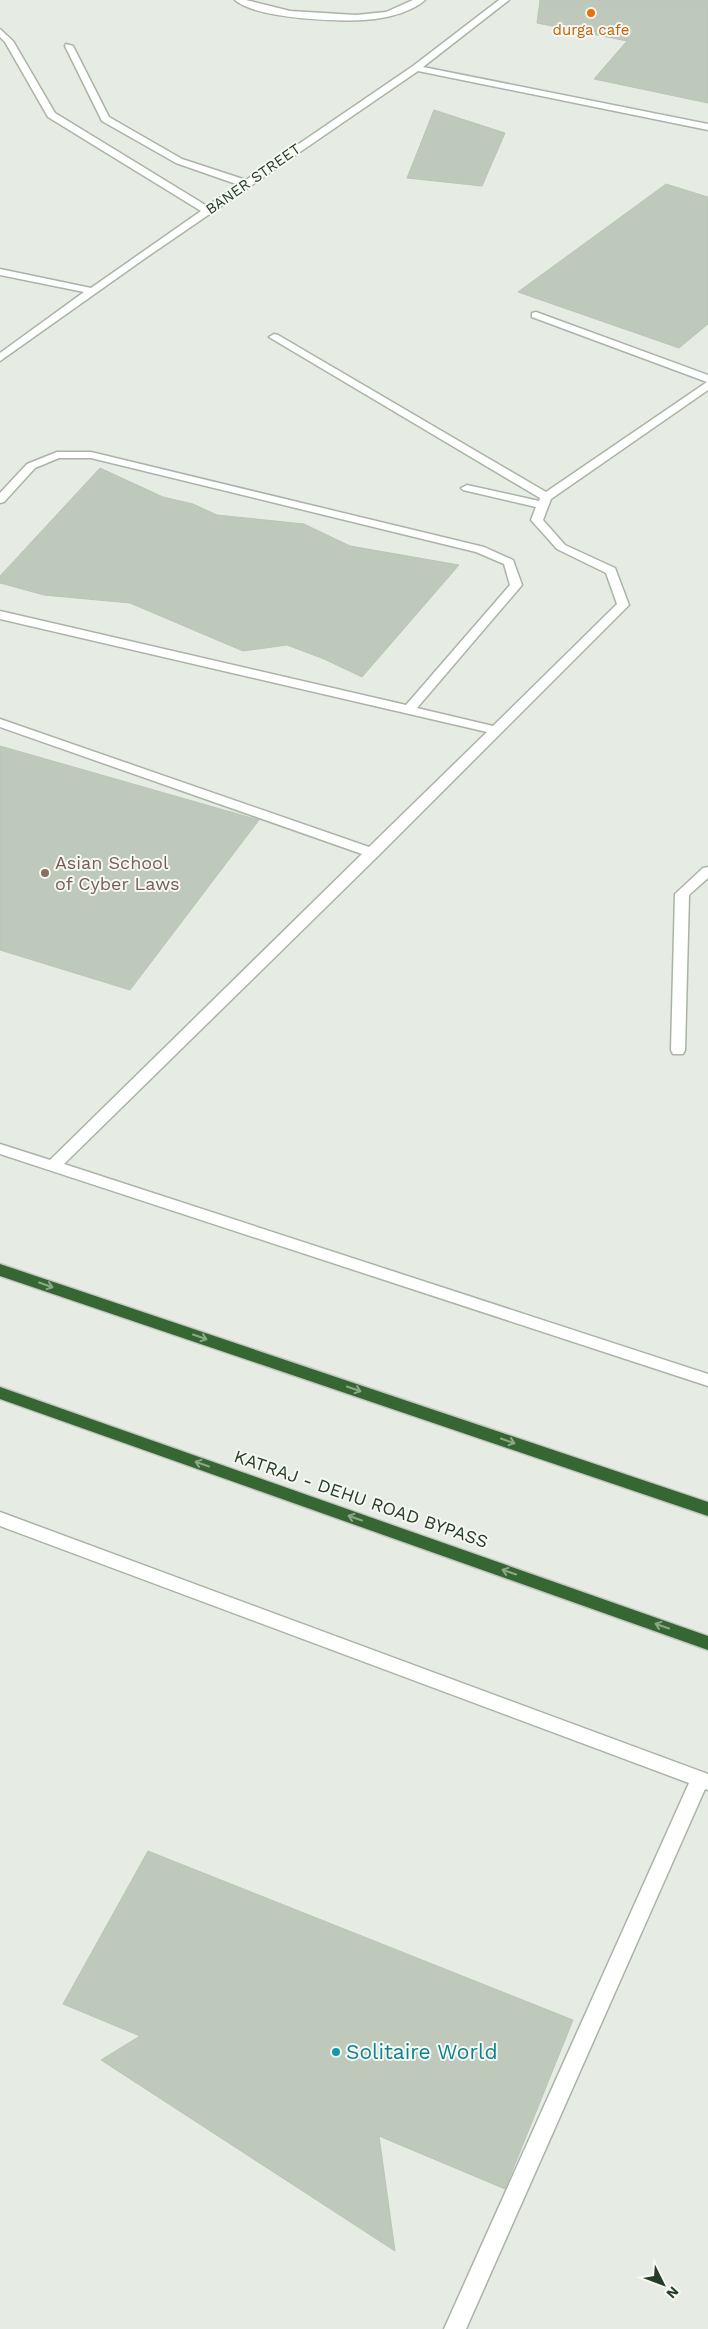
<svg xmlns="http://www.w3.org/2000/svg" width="708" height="2329" font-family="'Work Sans',sans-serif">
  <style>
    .building { fill: #bfc9bb; stroke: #bac5b6 }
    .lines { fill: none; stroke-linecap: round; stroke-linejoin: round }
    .minor-casing { stroke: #a9b4a6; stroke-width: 3 }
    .highway-casing { stroke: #c3c8c2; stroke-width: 3 }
    .minor { fill: #fff; fill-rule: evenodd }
    .highway { fill: #366632; fill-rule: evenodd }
    .oneway { stroke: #8ca889 }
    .food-dot { fill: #e8710a; stroke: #f5f8f3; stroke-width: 2 }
    .education-dot { fill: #8d6e63; stroke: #f5f8f3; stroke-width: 2 }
    .culture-dot { fill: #0f9aa8; stroke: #f5f8f3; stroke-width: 2 }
    .labels { text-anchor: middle; stroke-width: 4; stroke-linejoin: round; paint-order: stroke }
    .far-food-label { font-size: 15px; fill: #c56008; stroke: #f5f8f3 }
    .far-street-label { font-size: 15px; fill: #273c24; stroke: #f5f8f3 }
    .education-label { font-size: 18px; fill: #785e54; stroke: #f5f8f3; text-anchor: start }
    .street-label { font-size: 18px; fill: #273c24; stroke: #f5f8f3 }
    .near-culture-label { font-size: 21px; fill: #0d838f; stroke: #f5f8f3; text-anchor: start }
  </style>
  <rect width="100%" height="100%" fill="#e6ece3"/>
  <path class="building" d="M540 0H708V103L594 79 627 41 537 23Z
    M434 110 505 133 482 186 407 178Z
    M666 184 708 197V324L679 348 518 292Z
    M100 468 163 497 193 504 217 515 304 524 350 546 459 565 362 677 324 659 287 645 243 651 130 603 44 595 0 583V576Z
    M0 746 259 820 130 990 0 950Z
    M148 1851 573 2020 505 2189 379 2136 395 2251 101 2060 140 2036 63 2004Z"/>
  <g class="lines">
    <g class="minor-casing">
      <path id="minor" d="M235 0H246L290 11 356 15 386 12 413 0H425C413 11 391 17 375 19 346 23 256 19 235 0Z
        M499 0H509L423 67 708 124V130L418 71 144 259 0 361V353L84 292 0 275V269L91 288 201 211 48 117 5 42 0 37V29L13 41 55 113 207 206 239 185 176 163 102 121 65 46 66 44 73 46 109 117 182 159 246 180 413 66Z
        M536 312 708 375V390L551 499 543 520 565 545 615 568 629 605 378 856 64 1164 708 1374V1386L0 1154V1144L50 1160 362 854 0 727V719L369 847 487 732 0 619V611L406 705 510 585 504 564 476 552 91 458H59L35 468 4 502 0 503V493L27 464 57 452H91L484 547 513 560 522 585 417 708 493 726 617 604 606 573 557 549 531 520 536 507 463 490 461 488 467 485 539 501 540 498 269 337 274 334 278 335 546 492 707 382 532 317V313Z
        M708 867V878L689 895 685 1050 683 1054H673L671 1050 675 894 703 868Z
        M0 1512 708 1774V1790L705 1789 466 2329H444L689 1783 0 1526Z"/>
    </g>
    <g class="highway-casing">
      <path id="highway" d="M0 1264 708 1502V1516L0 1276Z
        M0 1387 708 1636V1650L0 1399Z"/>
    </g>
    <use href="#minor" class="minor"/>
    <use href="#highway" class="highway"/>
  </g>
  <defs><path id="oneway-shaft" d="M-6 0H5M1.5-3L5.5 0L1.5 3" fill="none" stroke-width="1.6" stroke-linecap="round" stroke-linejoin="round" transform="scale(1.25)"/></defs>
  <g class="oneway">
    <use href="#oneway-shaft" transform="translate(46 1285) rotate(19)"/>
    <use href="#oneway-shaft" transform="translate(200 1337) rotate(19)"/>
    <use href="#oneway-shaft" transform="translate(354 1389) rotate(19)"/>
    <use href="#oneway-shaft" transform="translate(508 1441) rotate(19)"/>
    <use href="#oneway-shaft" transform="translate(202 1464) rotate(-161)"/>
    <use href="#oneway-shaft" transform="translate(355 1518) rotate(-161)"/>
    <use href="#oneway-shaft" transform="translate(509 1572) rotate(-161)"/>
    <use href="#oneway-shaft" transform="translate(662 1626) rotate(-161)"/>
  </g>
  <circle class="food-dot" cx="591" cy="13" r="5"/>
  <circle class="education-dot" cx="45" cy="873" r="5"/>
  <circle class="culture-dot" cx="336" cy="2052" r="5"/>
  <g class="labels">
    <g class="far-food-label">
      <text x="591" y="35">durga cafe</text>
    </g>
    <g class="far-street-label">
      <text transform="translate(253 179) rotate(-35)" y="5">BANER STREET</text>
    </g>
    <g class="education-label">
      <text x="55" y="869">Asian School<tspan x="55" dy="21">of Cyber Laws</tspan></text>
    </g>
    <g class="street-label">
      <text transform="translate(361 1499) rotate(19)" y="6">KATRAJ - DEHU ROAD BYPASS</text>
    </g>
    <g class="near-culture-label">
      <text x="346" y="2059">Solitaire World</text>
    </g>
  </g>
  <g transform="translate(663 2284) rotate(132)" stroke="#f5f8f3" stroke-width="4" paint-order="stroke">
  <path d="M0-4L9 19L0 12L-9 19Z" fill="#273c24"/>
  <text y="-8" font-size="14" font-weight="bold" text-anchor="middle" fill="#273c24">N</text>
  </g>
</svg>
